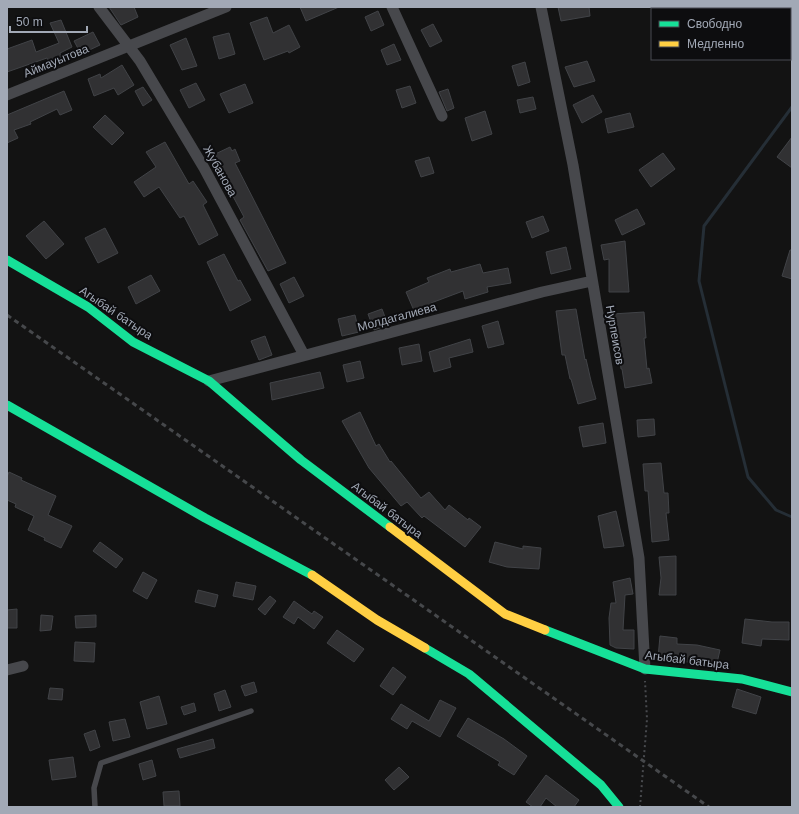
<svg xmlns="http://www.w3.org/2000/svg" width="799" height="814" font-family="Arial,sans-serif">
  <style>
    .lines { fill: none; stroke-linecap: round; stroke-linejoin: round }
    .stream { stroke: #252e36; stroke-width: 3 }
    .building { fill: #313133; stroke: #414347 }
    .path { stroke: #484a4e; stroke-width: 2; stroke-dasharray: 2 3; stroke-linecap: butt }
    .lane { stroke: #47484c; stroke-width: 5.5 }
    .street { stroke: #47484c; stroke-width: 11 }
    .fast { stroke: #16e098; stroke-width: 9 }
    .slow { stroke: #ffcf43; stroke-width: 9 }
    .rail { stroke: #46484b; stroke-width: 3; stroke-dasharray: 5 4; stroke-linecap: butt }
    .labels { text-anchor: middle; stroke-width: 4; stroke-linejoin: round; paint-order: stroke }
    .street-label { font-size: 12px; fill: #a2a9b6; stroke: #0d0d0f }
  </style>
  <rect width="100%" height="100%" fill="#131313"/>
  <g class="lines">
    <path class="stream" d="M792 107 704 226 699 281 748 477 776 510 792 517"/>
  </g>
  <path class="building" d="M109 7H134L138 17 121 25Z
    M300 7H339L306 21Z
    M558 7H589L590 16 561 21Z
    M378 11 384 25 371 31 365 17Z
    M267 17 273 33 289 25 300 47 289 53 288 51 264 60 250 23Z
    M61 20 72 47 60 53 61 58 49 62 47 58 7 72V49L32 40 36 52 59 43 50 23Z
    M433 24 442 41 430 47 421 30Z
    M93 32 100 45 81 54 74 41Z
    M229 33 235 54 219 59 213 37Z
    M186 38 197 66 182 70 170 45Z
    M394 44 401 60 387 65 381 50Z
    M587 61 595 81 574 87 565 67Z
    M525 62 530 82 518 86 512 66Z
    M122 65 134 85 118 95 114 88 94 96 88 79 100 74 101 78Z
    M196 83 205 100 189 108 180 90Z
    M245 84 253 103 229 113 220 94Z
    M410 86 416 103 402 108 396 90Z
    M143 87 152 100 143 106 135 91Z
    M448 89 454 108 447 111 439 92Z
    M64 91 72 110 60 115 57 109 30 122 31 124 14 130 18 138 7 143V115Z
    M593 95 602 112 582 123 573 105Z
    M533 97 536 109 520 113 517 100Z
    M485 111 492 134 472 141 465 118Z
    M630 113 634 127 608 133 605 119Z
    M105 115 124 133 112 145 93 127Z
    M792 137V168L777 157Z
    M165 142 189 184 193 181 207 202 203 205 218 235 199 245 184 216 180 218 159 187 144 197 134 182 156 167 146 152Z
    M230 147 232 151 235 149 240 161 235 163 286 263 268 271 240 220 244 217 219 170 215 172 209 157Z
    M663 153 675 169 651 187 639 170Z
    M429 157 434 173 421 177 415 161Z
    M637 209 645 224 622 235 615 220Z
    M543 216 549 231 532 238 526 222Z
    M44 221 64 244 46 259 26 236Z
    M105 228 118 253 98 263 85 238Z
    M625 241 629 292H609V259L604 260 601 245Z
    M566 247 571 269 551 274 546 252Z
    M790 250H792V279L782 276Z
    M224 254 238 281 240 280 251 300 230 311 207 262Z
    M480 264 483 273 508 268 511 283 487 287 488 292 465 299 463 291 431 303 432 306 415 313 406 292 429 282 427 278 450 269 451 272Z
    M151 275 160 291 136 304 128 287Z
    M294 277 304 296 289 303 280 284Z
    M382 309 388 325 374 330 368 314Z
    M576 309 585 360 586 359 591 381 596 399 578 404 571 379H570L565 355H562L556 311Z
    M644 312 646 338H644L647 369 649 368 652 383 625 388 622 369H621L618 340H613L612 314Z
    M355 315 359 332 342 336 338 319Z
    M498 321 504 344 488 348 482 326Z
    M265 336 272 355 259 360 251 341Z
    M470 339 473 352 449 358 451 367 434 372 429 352Z
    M419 344 422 361 402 365 399 348Z
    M360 361 364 378 347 382 343 365Z
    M320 372 324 388 272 400 270 383Z
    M360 412 376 446 379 444 390 462 391 461 421 498 429 492 445 510 449 505 468 520 469 518 481 527 465 547 424 516 422 518 407 502 401 506 369 468 342 421Z
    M654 419 655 435 638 437 637 420Z
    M603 423 606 443 583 447 579 427Z
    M661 463 664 493H668L669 513H666L669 540 652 542 648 491H645L643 464Z
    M9 472 22 478 21 480 56 496 48 515 72 526 61 548 44 540 45 538 28 530 34 516 15 507 16 504 7 500V477Z
    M616 511 624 546 604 548 598 516Z
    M100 542 123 559 116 568 93 551Z
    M495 542 523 549V546L541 548 539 569 507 567 489 562Z
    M676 556V595H659L661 578 659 557Z
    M143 572 157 580 147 599 133 591Z
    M630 578 633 594 625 595 623 630H634V649L616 648 610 645 609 618 611 603H616L613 582Z
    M236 582 256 586 253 600 233 596Z
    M198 590 218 595 215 607 195 602Z
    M270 596 276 601 265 615 258 609Z
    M294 601 312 614 314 611 323 617 314 629 298 617 294 624 283 617Z
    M17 609V628H7V610Z
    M41 615 53 616 51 630 40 631Z
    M96 615V627L76 628 75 616Z
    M745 619 772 622H789V640L762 639 761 646 742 643Z
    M337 630 364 649 354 662 327 643Z
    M660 636 677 638V644L697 645 720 650 717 663 695 659V663L658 658Z
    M75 642 95 643 94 662 74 661Z
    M393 667 406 677 393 695 380 686Z
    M254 682 257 692 245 696 241 686Z
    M50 688 63 689 62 700 48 699Z
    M737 689 761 697 756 714 732 707Z
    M225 690 231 707 219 711 214 694Z
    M159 696 167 724 147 729 140 702Z
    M440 700 456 708 440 737 412 721 407 729 391 719 401 704 429 721Z
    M194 703 196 711 184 715 181 707Z
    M468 718 504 739 527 756 514 775 498 765 500 762 457 736Z
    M125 719 130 737 113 741 109 722Z
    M95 730 100 747 90 751 84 734Z
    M213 739 215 748 180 758 177 749Z
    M73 757 76 777 52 780 49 760Z
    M152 760 156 776 143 780 139 764Z
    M399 767 409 777 394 790 385 780Z
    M546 775 579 800 574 807H557L546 798 540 807H533L526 802Z
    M179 791 180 806H164L163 792Z"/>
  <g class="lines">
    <path class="path" d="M640 807 647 719 645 681"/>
    <path class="lane" d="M95 807 94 788 101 763 251 711"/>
    <path class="street" d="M99 7 140 61 204 168 304 355
      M392 7 442 116
      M541 7 573 165 639 558 645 669
      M7 95 226 7
      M209 381 542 292 592 281
      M7 670 23 666"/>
    <path class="fast" d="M7 260 88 307 133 342 209 381 301 460 390 527
      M7 405 205 518 312 575
      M545 630 645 669 742 679 792 692
      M425 648 469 674 601 785 619 807"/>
    <path class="slow" d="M390 527 505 614 545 630
      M312 575 377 620 425 648"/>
    <path class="rail" d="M7 315 709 807"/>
  </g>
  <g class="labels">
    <g class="street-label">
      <text transform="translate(56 61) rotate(-22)" y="4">Аймауытова</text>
      <text transform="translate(220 171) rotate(61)" y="4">Жубанова</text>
      <text transform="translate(116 313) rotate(34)" y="4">Агыбай батыра</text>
      <text transform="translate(397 317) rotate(-15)" y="4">Молдагалиева</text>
      <text transform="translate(615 335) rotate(80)" y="4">Нурпеисов</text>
      <text transform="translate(387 510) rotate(37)" y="4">Агыбай батыра</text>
      <text transform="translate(687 660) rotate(7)" y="4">Агыбай батыра</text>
    </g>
  </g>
  <rect width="799" height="814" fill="none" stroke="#a2a9b6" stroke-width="16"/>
  <rect x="651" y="8" width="140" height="52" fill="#0d0d0f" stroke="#494b52"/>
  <rect x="659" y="21" width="20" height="6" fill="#16e098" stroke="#494b52"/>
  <text x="687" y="28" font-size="12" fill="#a2a9b6">Свободно</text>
  <rect x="659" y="41" width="20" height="6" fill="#ffcf43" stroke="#494b52"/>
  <text x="687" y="48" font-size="12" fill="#a2a9b6">Медленно</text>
  <path d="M10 26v6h77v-6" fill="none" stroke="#a2a9b6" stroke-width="2"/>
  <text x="16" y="26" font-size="12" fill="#a2a9b6" stroke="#0d0d0f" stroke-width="3" paint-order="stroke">50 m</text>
</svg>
